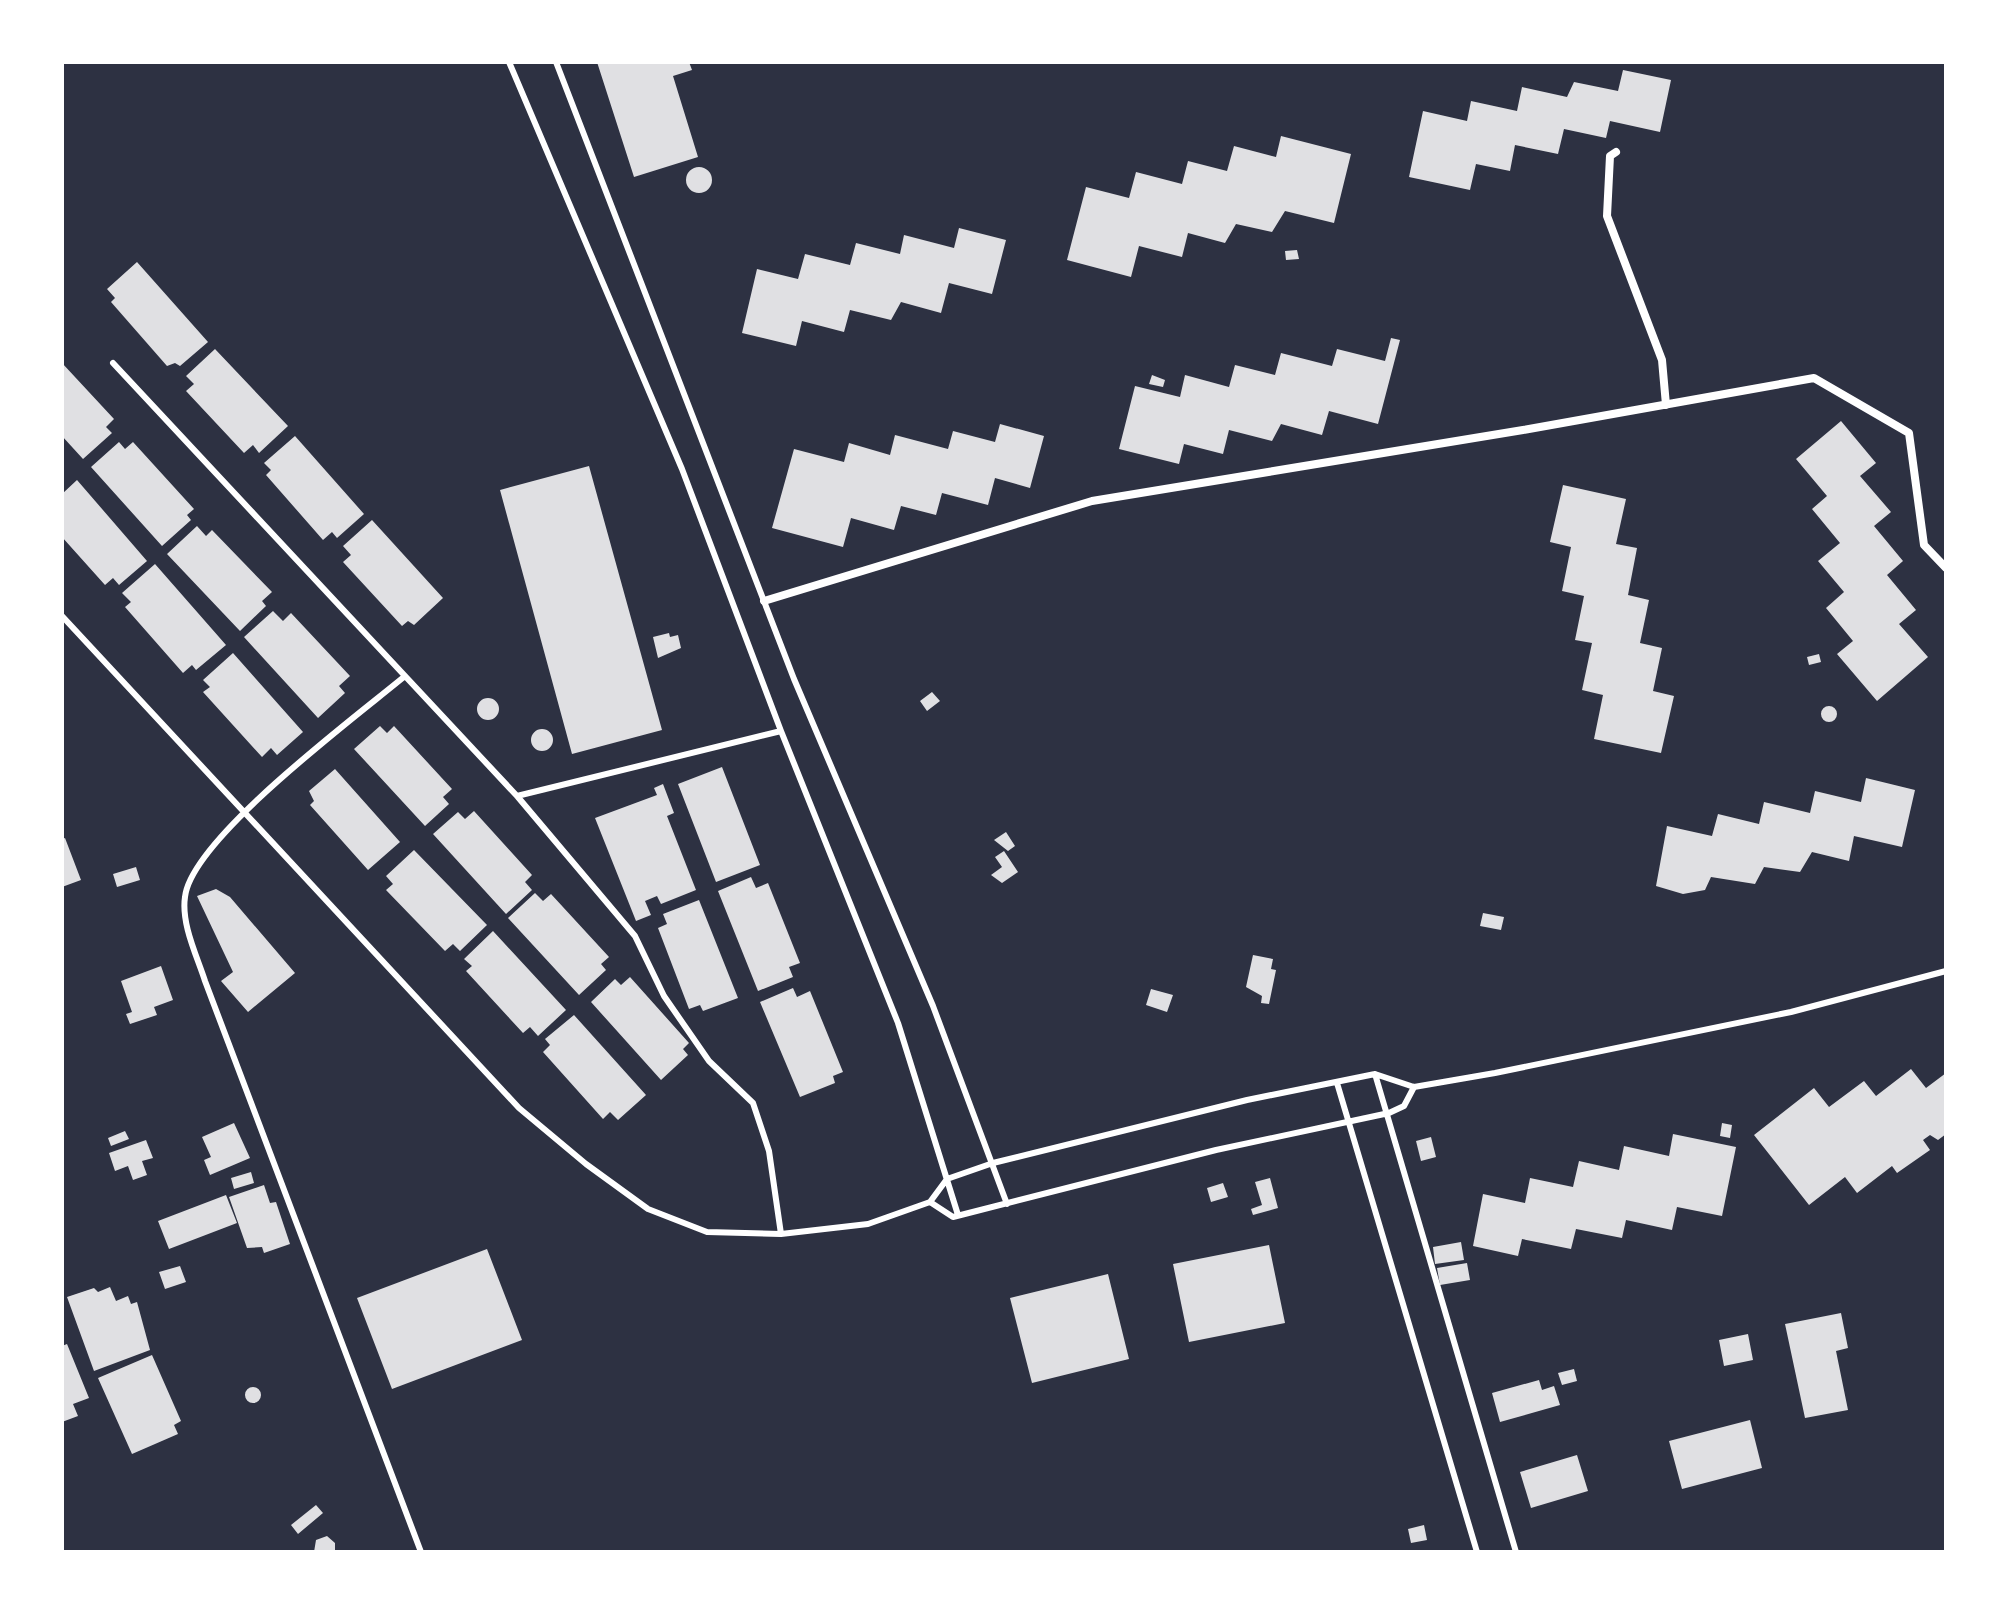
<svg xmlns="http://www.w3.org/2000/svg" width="2008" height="1614" font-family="Karla,sans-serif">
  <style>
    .building { fill: #e0e0e3 }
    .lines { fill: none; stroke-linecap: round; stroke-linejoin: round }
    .service { stroke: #fff; stroke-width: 6 }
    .minor { stroke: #fff; stroke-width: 8 }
  </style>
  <rect width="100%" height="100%" fill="#2d3142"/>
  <path class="building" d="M597 62H689L692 70 673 76 698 157 634 177Z
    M1623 70 1671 80 1660 132 1610 121 1606 138 1564 129 1558 154 1515 145 1510 171 1476 164 1470 190 1409 177 1423 111 1467 121 1471 101 1517 111 1522 87 1567 97 1574 82 1618 91Z
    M1281 136 1351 154 1334 223 1285 211 1272 232 1236 224 1225 243 1188 233 1182 257 1139 246 1131 277 1067 260 1086 187 1129 198 1136 172 1182 184 1188 161 1227 171 1234 146 1276 157Z
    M686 180a13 13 0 1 1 26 0a13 13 0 1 1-26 0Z
    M959 228 1006 240 992 294 949 283 941 313 901 302 891 320 850 310 844 332 802 321 796 346 742 333 757 269 798 279 805 254 850 265 856 243 900 254 904 235 954 248Z
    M1297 250 1299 259 1286 260 1285 251Z
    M137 262 208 342 180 366 175 363 167 366 111 302 115 298 107 289Z
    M1391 338 1400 340 1378 424 1329 411 1322 435 1281 424 1272 441 1229 430 1223 454 1184 444 1179 464 1119 449 1135 386 1180 397 1185 375 1229 387 1235 365 1275 375 1281 353 1332 366 1337 349 1385 361Z
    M215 349 288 426 259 453 253 445 244 453 186 391 194 384 186 376Z
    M62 363 114 419 106 427 112 433 83 459 62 436Z
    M1152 375 1165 380 1163 387 1149 384Z
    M1841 421 1876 463 1860 476 1891 512 1874 526 1903 561 1887 575 1916 610 1899 624 1928 657 1877 701 1837 654 1853 641 1826 608 1844 592 1818 561 1840 543 1812 509 1827 496 1796 459Z
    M1000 424 1044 436 1030 488 995 478 988 505 942 493 936 515 901 506 894 530 851 518 843 547 772 528 794 449 844 462 849 443 890 455 895 435 948 449 953 431 995 442Z
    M295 436 364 514 337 538 332 532 323 540 266 475 271 470 264 463Z
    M119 442 125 449 133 442 194 509 187 515 191 520 162 546 91 467Z
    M589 466 662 730 572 754 500 490Z
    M77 480 147 561 119 585 113 578 105 585 62 537V494Z
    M1563 485 1626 499 1616 544 1637 548 1628 595 1649 600 1640 643 1662 648 1653 691 1674 696 1661 753 1594 739 1603 695 1582 690 1592 643 1575 640 1584 596 1562 591 1571 547 1550 542Z
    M372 520 443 598 414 625 408 621 402 626 343 562 351 555 343 546Z
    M197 526 206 536 212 530 272 592 262 601 266 606 240 631 167 554Z
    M155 564 226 645 196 670 192 665 183 673 125 607 131 602 122 593Z
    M273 611 283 621 291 613 350 676 339 686 345 693 318 718 244 637Z
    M669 633 670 637 678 635 681 648 658 658 653 637Z
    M233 653 303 732 277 755 271 748 262 757 203 692 210 687 203 680Z
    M1819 654 1821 662 1809 665 1807 657Z
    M932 692 940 701 927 711 920 701Z
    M477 709a11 11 0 1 1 22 0a11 11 0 1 1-22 0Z
    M1821 714a8 8 0 1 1 16 0a8 8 0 1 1-16 0Z
    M380 726 387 733 394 726 452 789 443 797 449 804 425 826 354 749Z
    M531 740a11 11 0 1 1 22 0a11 11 0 1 1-22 0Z
    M722 767 760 865 716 882 678 784Z
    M335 769 400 842 368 870 310 805 314 801 309 791Z
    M1866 778 1915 790 1902 847 1854 836 1849 861 1812 852 1800 872 1764 867 1755 884 1711 877 1705 890 1683 894 1656 886 1667 826 1712 836 1718 814 1759 824 1764 802 1810 813 1815 791 1861 802Z
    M663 784 674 813 667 816 696 890 661 904 657 896 645 901 651 915 636 921 595 818 657 795 654 788Z
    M474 811 532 875 525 882 532 890 506 914 433 834 458 812 465 819Z
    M1006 832 1015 846 1008 851 994 840Z
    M65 838 81 880 62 887V839Z
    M414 850 487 925 460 951 453 944 445 951 386 890 393 884 386 876Z
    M1004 851 1018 872 1002 883 991 875 1002 867 995 857Z
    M136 867 140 880 117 887 113 874Z
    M751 877 756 888 768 883 800 963 789 967 793 977 758 991 718 891Z
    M216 889 230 897 295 973 248 1012 221 981 233 972 197 896Z
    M535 893 543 901 551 894 609 957 601 964 606 970 579 995 508 918Z
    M699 900 738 998 703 1011 700 1005 689 1009 658 928 667 924 663 914Z
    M1483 913 1504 917 1501 930 1480 926Z
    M493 931 566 1010 538 1036 530 1027 523 1033 466 971 472 966 464 959Z
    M1253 955 1273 959 1271 969 1276 970 1269 1004 1261 1003 1262 996 1246 987Z
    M161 966 173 1000 154 1007 157 1015 130 1024 126 1014 132 1012 121 981Z
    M630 977 689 1043 683 1049 688 1055 661 1080 591 1002 615 979 621 985Z
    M793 988 797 997 810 991 843 1072 833 1076 835 1083 800 1097 760 1002Z
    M1151 989 1173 995 1167 1012 1146 1005Z
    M574 1015 646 1095 618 1120 610 1112 603 1119 543 1052 550 1045 545 1039Z
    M1911 1069 1926 1088 1946 1073V1134L1938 1140 1930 1135 1923 1140 1930 1150 1897 1173 1892 1166 1857 1193 1845 1177 1809 1205 1754 1135 1814 1088 1829 1107 1864 1081 1876 1096Z
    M234 1123 250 1158 210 1175 204 1160 211 1157 202 1137Z
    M1722 1123 1732 1125 1730 1138 1720 1136Z
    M125 1131 129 1139 111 1146 108 1138Z
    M1673 1134 1736 1147 1722 1216 1677 1207 1672 1230 1626 1220 1622 1238 1576 1229 1571 1249 1522 1239 1518 1256 1473 1246 1483 1194 1525 1203 1530 1178 1573 1187 1579 1161 1619 1170 1624 1146 1669 1156Z
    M1431 1137 1436 1157 1421 1161 1416 1141Z
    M146 1140 153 1158 142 1161 147 1175 133 1180 128 1166 115 1171 109 1153Z
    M251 1172 254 1183 234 1189 231 1178Z
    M1270 1178 1278 1208 1253 1215 1251 1209 1262 1205 1255 1182Z
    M1223 1183 1228 1197 1211 1202 1207 1188Z
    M264 1185 270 1203 276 1202 290 1244 264 1253 262 1247 247 1248 229 1197Z
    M226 1195 237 1223 169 1249 158 1221Z
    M1461 1242 1464 1260 1435 1264 1433 1247Z
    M1269 1245 1285 1323 1189 1342 1173 1264Z
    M487 1249 522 1340 392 1389 357 1298Z
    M1467 1263 1470 1280 1440 1285 1437 1268Z
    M180 1266 186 1282 165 1289 159 1272Z
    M1108 1274 1129 1359 1032 1383 1010 1298Z
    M110 1287 116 1301 128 1296 131 1304 137 1302 150 1350 94 1371 67 1297 94 1288 98 1292Z
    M1841 1313 1848 1348 1836 1351 1848 1410 1805 1418 1785 1324Z
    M1748 1334 1753 1360 1724 1366 1719 1340Z
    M67 1344 89 1398 73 1404 78 1416 62 1422V1346Z
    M152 1355 181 1421 174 1425 178 1434 132 1454 98 1378Z
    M1574 1369 1577 1381 1562 1385 1558 1373Z
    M1539 1380 1542 1390 1554 1386 1560 1405 1500 1422 1492 1393Z
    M245 1395a8 8 0 1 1 16 0a8 8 0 1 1-16 0Z
    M1750 1420 1762 1468 1682 1489 1669 1441Z
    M1577 1455 1588 1491 1531 1508 1520 1472Z
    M316 1505 323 1513 298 1534 291 1525Z
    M1424 1525 1427 1540 1411 1543 1408 1529Z
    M327 1536 335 1543V1552H314L316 1540Z"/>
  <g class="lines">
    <path class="service" d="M509 62 682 469 781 731 898 1023 958 1215
      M556 62 794 679 933 1006 1007 1204
      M113 363 517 796 635 936 664 996 709 1061 753 1103 769 1151 781 1234
      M62 616 519 1108 586 1164 648 1209 707 1232 781 1234 868 1224 930 1202 947 1179 993 1163 1247 1100 1375 1074 1414 1087 1495 1073 1791 1012 1946 971
      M405 676C357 716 191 839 185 897 181 924 197 956 205 981L421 1552
      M517 796 781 731
      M1375 1074 1516 1552
      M1337 1083 1477 1552
      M930 1202 953 1217 1216 1150 1389 1113 1404 1106 1414 1087"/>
    <path class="minor" d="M1616 152 1610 156 1607 216 1662 360 1666 405
      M764 601 1092 501 1523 430 1814 378 1909 433 1924 545 1946 568"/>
  </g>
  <rect width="2008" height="1614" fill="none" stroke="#ffffff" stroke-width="128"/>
</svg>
